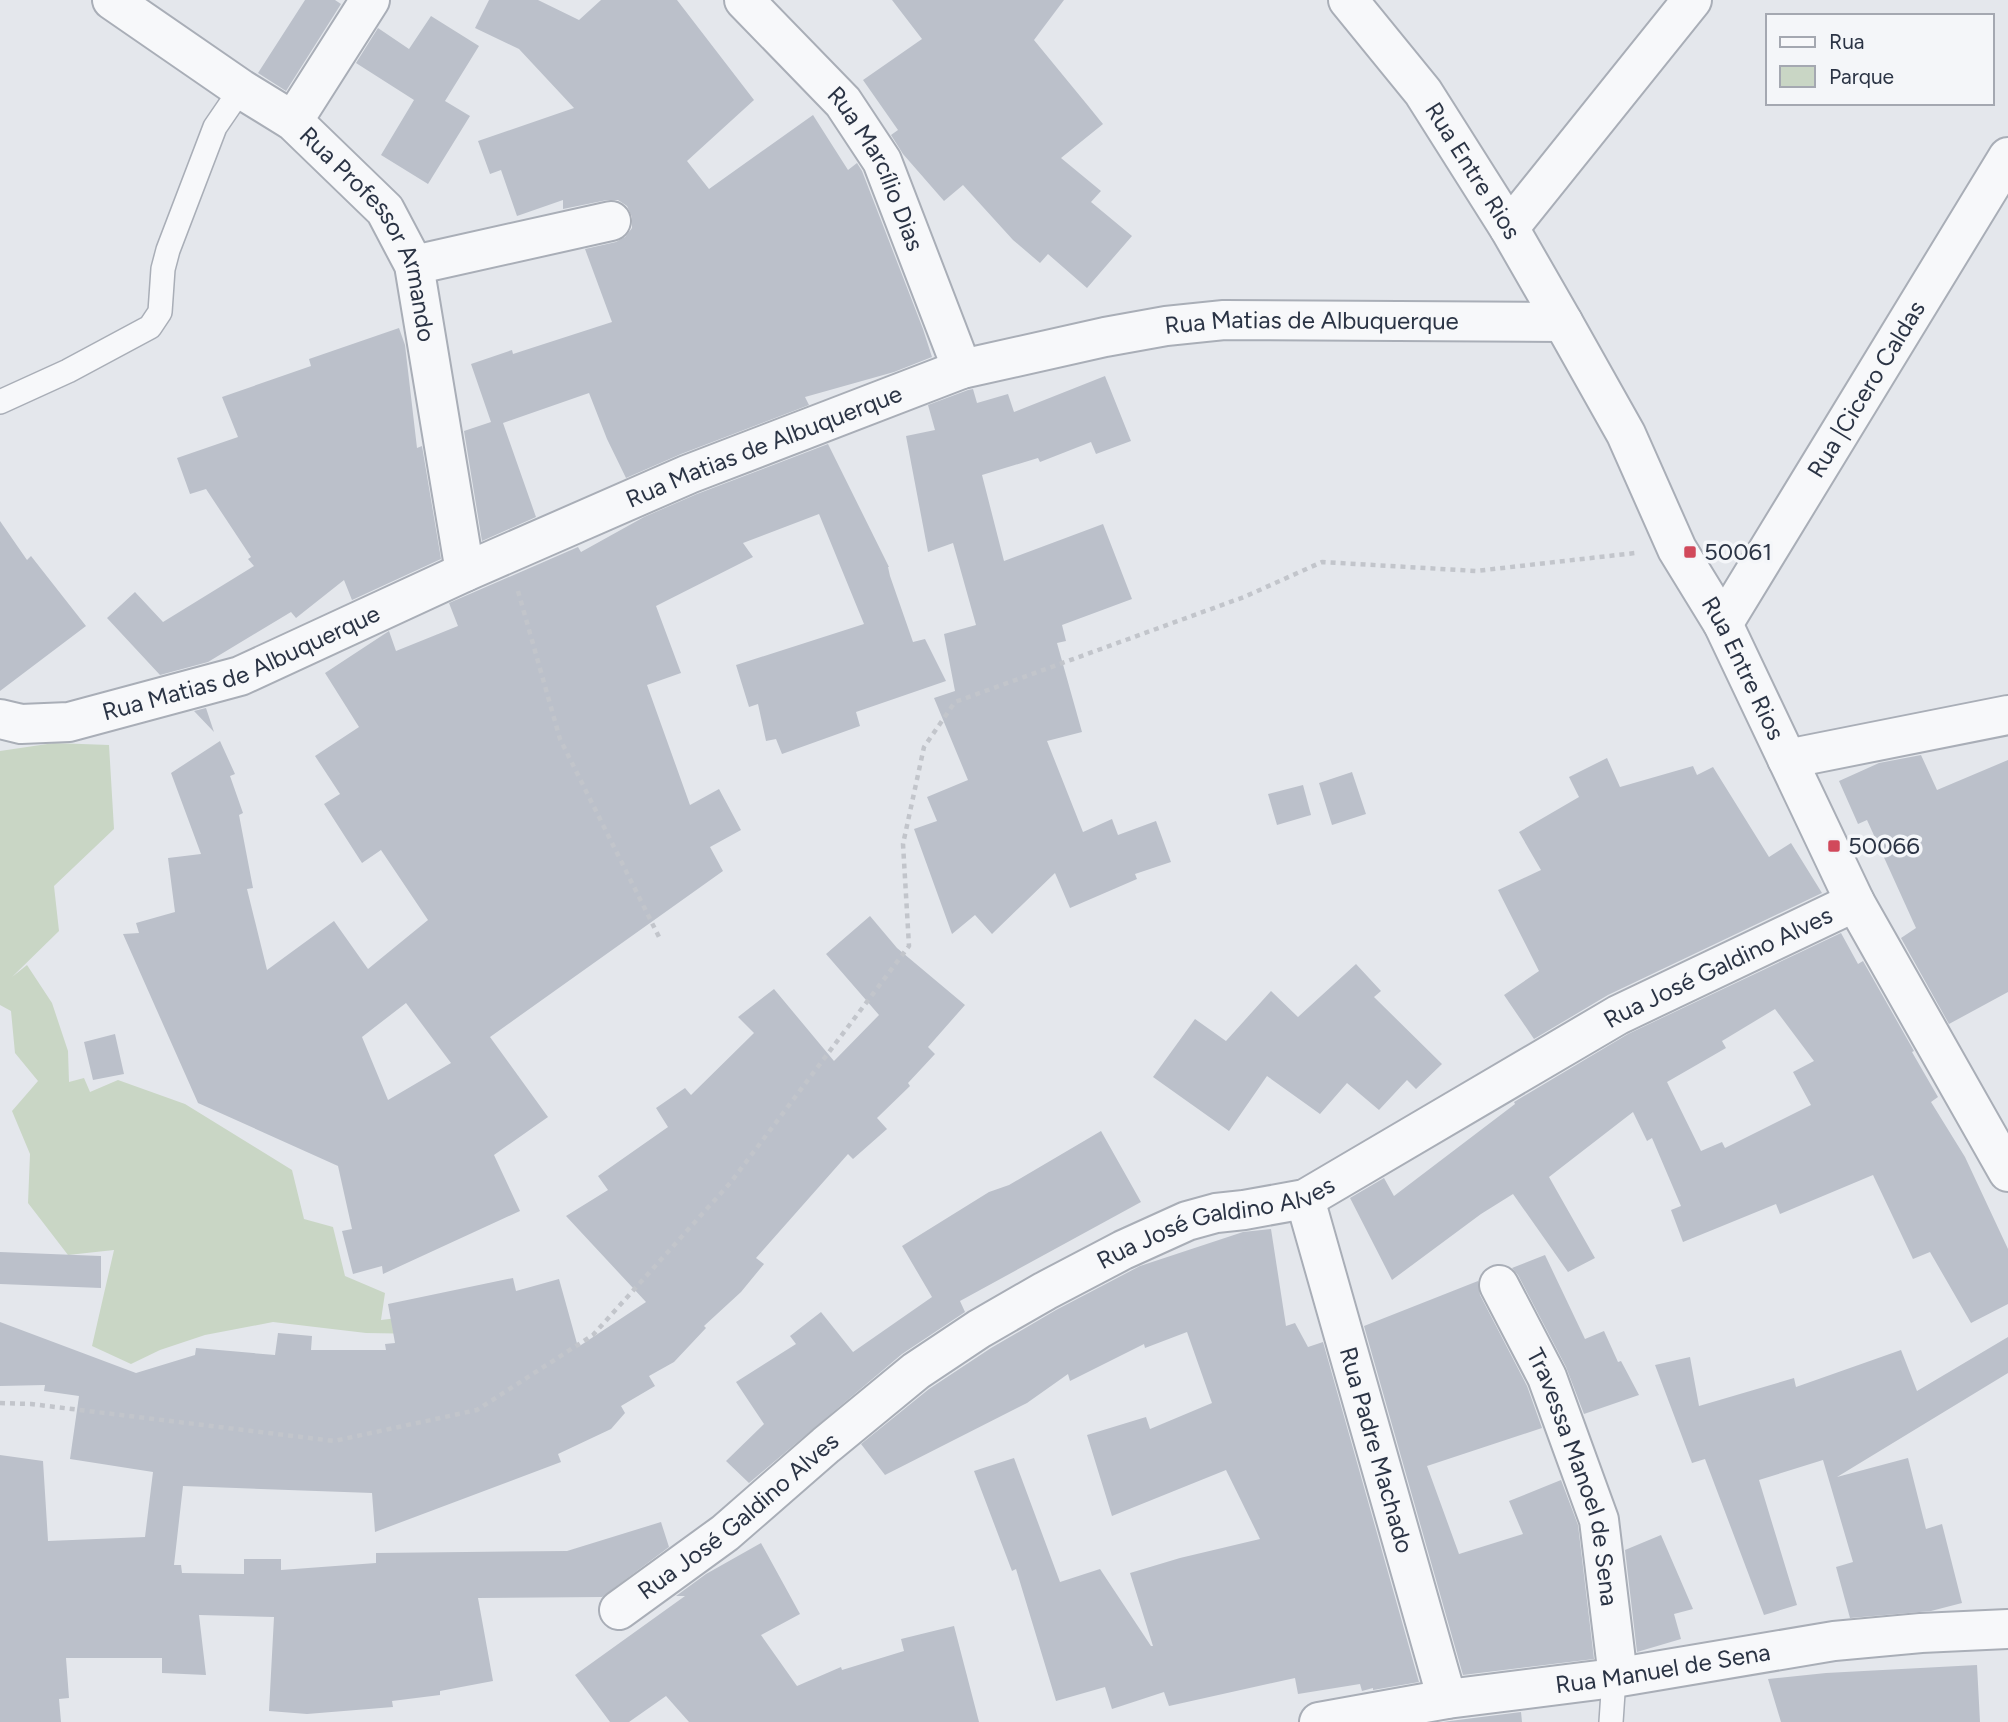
<svg xmlns="http://www.w3.org/2000/svg" width="2008" height="1722" font-family="Figtree,sans-serif">
  <style>
    .green { fill: #c9d6c5 }
    .building { fill: #bbc0ca; fill-rule: evenodd }
    .lines { fill: none; stroke-linecap: round; stroke-linejoin: round }
    .service-casing { stroke: #a9aeb7; stroke-width: 26 }
    .minor-casing { stroke: #a9aeb7; stroke-width: 42 }
    .path { stroke: #c2c5cb; stroke-width: 4.5; stroke-dasharray: 5 5; stroke-linecap: butt }
    .service { stroke: #f7f8fa; stroke-width: 23 }
    .minor { stroke: #f7f8fa; stroke-width: 38 }
    .poi-dot { fill: #d1495b; stroke: #f4f6f9; stroke-width: 2.5 }
    .labels { text-anchor: middle; stroke-width: 7; stroke-linejoin: round; paint-order: stroke }
    .street-label { font-size: 24px; fill: #2b3445; stroke: #f4f6f9 }
    .poi-label { font-size: 24px; fill: #2b3445; stroke: #f4f6f9; text-anchor: start }
  </style>
  <rect width="100%" height="100%" fill="#e4e7ec"/>
  <path class="green" d="M54 743 109 745 114 829 54 886 59 931 12 977 27 965 52 1003 68 1051 69 1082 84 1078 90 1092 118 1080 185 1104 292 1170 304 1219 333 1227 345 1276 385 1293 381 1320 431 1314 427 1334 366 1333 273 1322 205 1335 160 1350 131 1364 92 1346 114 1250 68 1255 28 1203 30 1154 12 1111 38 1081 15 1053 11 1011 0 1005V751Z"/>
  <path class="building" d="M305 0H335L341 4 286 91 258 73Z
    M489 0H538L579 20 601 0H677L754 100 687 161 709 189 813 115 848 170 857 163 862 171 923 329 932 357 894 372 805 397 809 405 681 454 626 478 607 439 589 393 503 423 536 517 482 541 464 431 491 422 471 364 512 350 513 354 612 322 585 249 616 242 625 237 632 228V217L627 206 618 200H607L563 209V200L517 216 501 170 490 174 478 141 574 108 519 49 475 28Z
    M892 0H1064L1034 40 1103 124 1061 158 1101 191 1091 202 1132 236 1087 288 1048 254 1040 263 1013 240 963 185 944 201 903 154 891 135 898 130 863 80 922 39Z
    M431 16 479 46 445 101 470 116 428 184 381 155 414 100 356 63 378 28 409 49Z
    M399 328 405 345 417 448 422 446 441 559 352 600 344 580 296 618 291 612 208 662 160 675 107 618 135 592 163 622 254 566 248 559 251 557 206 489 190 494 177 458 238 437 222 397 311 366 309 359Z
    M1105 376 1131 441 1096 454 1091 442 1040 462 1038 458 982 475 1004 561 1103 524 1132 599 1062 625 1066 641 1057 643 1082 732 1047 741 1083 832 1112 819 1118 835 1156 821 1171 862 1135 874 1137 879 1070 908 1055 873 992 934 975 915 952 934 914 829 937 821 927 797 968 780 934 698 955 691 944 634 976 625 953 543 928 552 906 436 935 430 928 405 968 390 973 389 977 403 1008 394 1014 412Z
    M828 444 889 567H888L890 576 913 642 925 639 946 681 856 712 860 726 782 754 776 739 766 741 758 704 749 707 736 665 864 624 819 514 743 543 753 557 656 606 681 673 647 685 690 805 719 789 741 830 710 847 723 871 490 1037 548 1117 494 1155 520 1211 383 1274 382 1266 353 1274 342 1231 352 1229 338 1166 198 1103 123 934 139 933 136 923 175 912 168 858 201 854 171 773 220 741 235 774 230 776 243 813 239 815 253 888 247 889 267 970 334 921 368 969 428 920 381 850 362 863 324 804 340 794 315 756 359 727 325 673 389 631 396 651 458 626 449 603 578 547 581 552 644 517 697 494ZM406 1003 451 1063 388 1100 362 1037Z
    M0 521 27 560 31 556 86 626 0 691Z
    M206 708 214 732 194 711Z
    M1921 755 1937 790 2008 760V992L1949 1024 1901 938 1916 928 1867 820 1858 824 1839 781 1879 763Z
    M1607 758 1620 787 1693 766 1697 775 1713 767 1769 857 1791 843 1822 893 1608 995 1534 1039 1504 995 1539 971 1498 890 1541 870 1519 832 1579 797 1569 777Z
    M1352 772 1366 814 1332 825 1319 783Z
    M1303 785 1311 815 1277 825 1268 794Z
    M870 916 897 948 965 1005 928 1047 935 1054 908 1083 910 1086 877 1118 887 1129 853 1159 848 1154 756 1258 764 1264 741 1292 704 1326 706 1328 674 1362 649 1376 655 1386 621 1406 625 1413 611 1429 558 1454 561 1462 375 1532 372 1493 183 1486 174 1565H181L182 1573 244 1574V1559H281V1570L376 1563V1553L567 1551 661 1522 669 1547 602 1597 478 1598 493 1681 440 1691V1695L392 1701 393 1707 307 1714 269 1711 274 1617 199 1615 206 1675 162 1673V1658H66L69 1698 59 1699 61 1722H0V1455L43 1461 48 1541 145 1537 153 1472 70 1459 79 1396 44 1391 45 1385 0 1386V1322L136 1373 195 1355 196 1348 275 1355 278 1333 312 1336 311 1350H386L385 1344 395 1343 388 1304 513 1278 516 1291 559 1279 578 1347 646 1302 566 1216 608 1190 598 1176 668 1127 656 1108 685 1088 691 1095 754 1033 738 1017 774 989 834 1061 879 1015 826 954Z
    M1841 933 1858 964 1863 961 1914 1051 1912 1052 1938 1097 1931 1102 1965 1157 2008 1249V1304L1971 1323 1930 1252 1913 1259 1873 1175 1780 1214 1776 1204 1683 1242 1671 1210 1681 1206 1652 1138 1647 1141 1633 1112 1549 1177 1595 1258 1568 1272 1513 1194 1481 1214 1392 1280 1350 1198 1384 1178 1394 1196 1515 1104 1514 1102 1628 1034ZM1775 1009 1814 1061 1793 1072 1811 1105 1725 1148 1722 1142 1701 1151 1667 1082 1726 1048 1722 1041Z
    M1356 964 1381 991 1374 997 1442 1064 1416 1089 1407 1080 1379 1110 1347 1083 1320 1114 1267 1076 1229 1131 1153 1077 1195 1019 1226 1041 1271 991 1298 1017Z
    M115 1034 124 1074 93 1080 84 1042Z
    M1101 1131 1141 1202 960 1301 965 1312 902 1354 749 1483 726 1461 764 1424 736 1382 796 1344 790 1336 821 1312 853 1352 932 1297 902 1246 989 1192 1009 1185Z
    M1271 1229 1286 1326 1295 1323 1308 1347 1323 1342 1419 1682 1373 1690V1688L1362 1691 1360 1684 1298 1694 1295 1678 1169 1706 1164 1692 1112 1709 1105 1687 1056 1701 1016 1569 1012 1571 974 1471 1014 1458 1060 1582 1100 1569 1151 1646H1153L1130 1573 1180 1558 1260 1539 1226 1470 1112 1516 1087 1435 1146 1417 1150 1429 1212 1403 1187 1332 1145 1348 1144 1344 1070 1381 1068 1374 1027 1403 885 1475 861 1444 929 1389 991 1348 1056 1310 1140 1266 1243 1232Z
    M0 1252 101 1256V1288L0 1284Z
    M1545 1255 1585 1339 1604 1331 1618 1362 1621 1361 1639 1395 1584 1414 1566 1367 1518 1275 1512 1268Z
    M1478 1281 1480 1295 1527 1386 1542 1428 1427 1466 1459 1554 1523 1534 1509 1501 1561 1480 1578 1525 1594 1659 1463 1675 1364 1326Z
    M2008 1337V1373L1837 1477 1908 1458 1926 1529 1942 1524 1962 1603 1931 1611 1850 1618 1836 1567 1853 1562 1823 1460 1759 1480 1797 1605 1764 1615 1705 1459 1692 1463 1655 1365 1690 1357 1699 1406 1794 1378 1796 1387 1901 1350 1917 1391Z
    M1661 1535 1693 1609 1674 1614 1681 1639 1637 1652 1625 1550Z
    M761 1543 800 1614 761 1635 797 1686 841 1667 842 1670 904 1651 901 1639 954 1626 979 1722H689L666 1696 629 1722H610L575 1675 685 1596H676L706 1574Z
    M1977 1665 1980 1722H1781L1768 1679 1826 1673Z
    M1521 1712 1522 1722H1443L1450 1721Z"/>
  <g class="lines">
    <g class="service-casing">
      <path id="service" d="M0 402 68 371 150 327 160 312 163 269 168 250 215 127 241 89
        M1611 1722 1614 1678"/>
    </g>
    <g class="minor-casing">
      <g id="minor">
        <path id="s1" d="M112 0 241 89 293 121 385 210 414 265 465 572"/>
        <path id="s2" d="M744 0 843 102 882 161 962 369"/>
        <path id="s3" d="M1348 0 1423 92 1509 228 1563 322 1626 434 1677 549 1723 624 1855 902 2008 1172"/>
        <path d="M293 121 370 0"/>
        <path d="M1509 228 1692 0"/>
        <path d="M414 265 611 221"/>
        <path id="s4" d="M1723 624 2008 157"/>
        <path id="s5" d="M0 719 21 724 69 722 240 676 465 572 689 474 962 369 1105 337 1166 326 1224 320 1563 322"/>
        <path d="M1787 759 2008 715"/>
        <path id="s6" d="M1305 1199 1447 1699"/>
        <path id="s7" d="M1499 1285 1547 1377 1599 1520 1618 1677"/>
        <path id="s8" d="M619 1610 725 1533 826 1445 916 1371 979 1329 1045 1291 1123 1250 1187 1221 1216 1213 1244 1210 1305 1199 1618 1015 1855 902"/>
        <path id="s9" d="M1319 1722 1447 1699 1614 1678 1834 1641 1921 1633 2008 1629"/>
      </g>
    </g>
    <path class="path" d="M518 591 560 739 659 937
      M0 1403 31 1404 334 1441 477 1410 593 1335 731 1182 909 946 903 844 924 747 955 702 1244 597 1322 562 1476 571 1635 553"/>
    <use href="#service" class="service"/>
    <use href="#minor" class="minor"/>
  </g>
  <g class="poi-dot">
    <rect x="1683" y="545" width="14" height="14" rx="3.5"/>
    <rect x="1827" y="839" width="14" height="14" rx="3.5"/>
  </g>
  <g class="labels">
    <g class="street-label">
      <text dy="8" stroke="none"><textPath href="#s3" startOffset="212">Rua Entre Rios</textPath></text>
      <text dy="8" stroke="none"><textPath href="#s2" startOffset="217">Rua Marcílio Dias</textPath></text>
      <text dy="8" stroke="none"><textPath href="#s1" startOffset="359">Rua Professor Armando</textPath></text>
      <text dy="8" stroke="none"><textPath href="#s5" startOffset="1386">Rua Matias de Albuquerque</textPath></text>
      <text dy="8" stroke="none"><textPath href="#s4" startOffset="275">Rua |Cicero Caldas</textPath></text>
      <text dy="8" stroke="none"><textPath href="#s5" startOffset="819">Rua Matias de Albuquerque</textPath></text>
      <text dy="8" stroke="none"><textPath href="#s5" startOffset="252">Rua Matias de Albuquerque</textPath></text>
      <text dy="8" stroke="none"><textPath href="#s3" startOffset="779">Rua Entre Rios</textPath></text>
      <text dy="8" stroke="none"><textPath href="#s8" startOffset="1286">Rua José Galdino Alves</textPath></text>
      <text dy="8" stroke="none"><textPath href="#s8" startOffset="719">Rua José Galdino Alves</textPath></text>
      <text dy="8" stroke="none"><textPath href="#s6" startOffset="261">Rua Padre Machado</textPath></text>
      <text dy="8" stroke="none"><textPath href="#s7" startOffset="208">Travessa Manoel de Sena</textPath></text>
      <text dy="8" stroke="none"><textPath href="#s8" startOffset="152">Rua José Galdino Alves</textPath></text>
      <text dy="8" stroke="none"><textPath href="#s9" startOffset="348">Rua Manuel de Sena</textPath></text>
    </g>
    <g class="poi-label">
      <text x="1704" y="560">50061</text>
      <text x="1848" y="854">50066</text>
    </g>
  </g>
  <rect x="1766" y="14" width="228" height="91" fill="#f4f6f9" stroke="#a4a8b1" stroke-width="2"/>
  <rect x="1780" y="37" width="35" height="10" fill="#f7f8fa" stroke="#a4a8b1" stroke-width="2"/>
  <text x="1829" y="49" font-size="21" fill="#2b3445">Rua</text>
  <rect x="1780" y="66" width="35" height="21" fill="#c9d6c5" stroke="#a4a8b1" stroke-width="2"/>
  <text x="1829" y="84" font-size="21" fill="#2b3445">Parque</text>
</svg>
